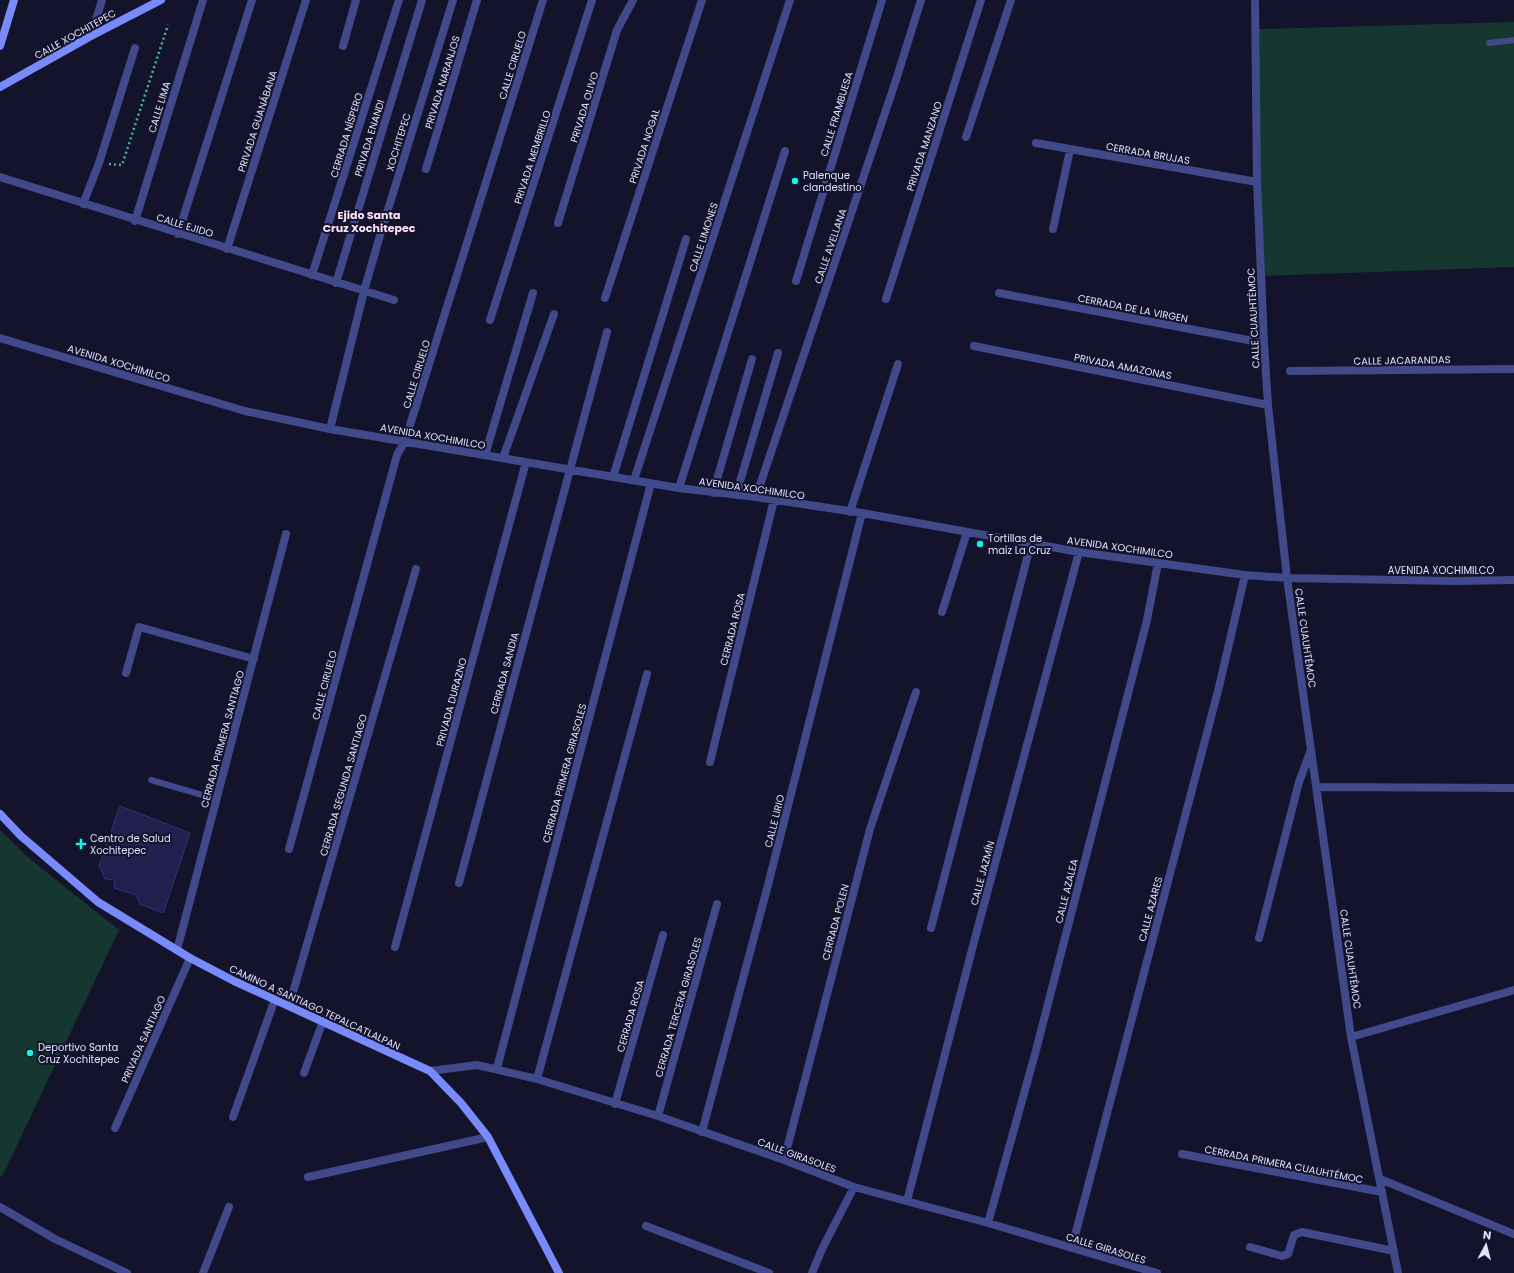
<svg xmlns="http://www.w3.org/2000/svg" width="1514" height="1273" font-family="Poppins,sans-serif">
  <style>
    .green { fill: #163630 }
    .building { fill: #211f4d; stroke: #343278 }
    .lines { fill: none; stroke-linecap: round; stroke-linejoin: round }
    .path { stroke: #36bb9d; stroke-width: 2.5; stroke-dasharray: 2 3; stroke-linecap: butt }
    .lane { stroke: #404989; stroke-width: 6 }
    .street { stroke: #404989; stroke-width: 8 }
    .secondary { stroke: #798bfb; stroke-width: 8 }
    .poi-dot { fill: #12f7e8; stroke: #13132c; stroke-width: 1.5 }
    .labels { text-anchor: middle; stroke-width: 4; stroke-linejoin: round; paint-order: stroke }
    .street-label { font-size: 10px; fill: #dfe1fe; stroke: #13132c }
    .poi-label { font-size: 10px; fill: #dfe1fe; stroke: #13132c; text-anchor: start }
    .neighbourhood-label { font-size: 11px; font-weight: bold; fill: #fee1f8; stroke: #13132c }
  </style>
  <rect width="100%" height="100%" fill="#13132c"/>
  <path class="green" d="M1514 22V267L1262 276 1258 29Z
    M0 830 30 859 119 930 2 1177 0 1176Z"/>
  <path class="building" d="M120 806 190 833 163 913 140 904 136 895 114 888 115 880 105 879 99 866Z"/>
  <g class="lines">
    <path class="path" d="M109 164 122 165 168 25"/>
    <path class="lane" d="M1489 43 1514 40
      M151 780 216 799"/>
    <path class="street" d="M1255 0 1257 182 1264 343 1268 405 1287 578 1351 1037 1398 1273
      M91 36 102 0
      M343 46 356 0
      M966 137 1011 0
      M1036 143 1257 182
      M426 169 477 0
      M0 177 394 300
      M83 204 99 163 135 48
      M135 221 203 0
      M558 223 617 30 633 0
      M1053 229 1070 150
      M178 234 252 0
      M227 249 306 0
      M312 275 399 0
      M796 281 882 0
      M336 283 422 0
      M999 293 1264 343
      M605 298 702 0
      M886 299 981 0
      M490 320 592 0
      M0 338 245 411 330 429 679 488 756 497 862 513 1079 552 1245 575 1287 578 1454 581 1514 580
      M974 346 1268 405
      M1290 371 1514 369
      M330 429 364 291 381 232 453 0
      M485 455 533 293
      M503 458 554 314
      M613 477 686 239
      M634 480 790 0
      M679 488 785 151
      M713 493 752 359
      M736 495 778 353
      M756 497 897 77 921 0
      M850 512 898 364
      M942 612 967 532
      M126 673 139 627 254 659
      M710 762 774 500
      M1317 787 1514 788
      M289 849 397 455 405 441 543 0
      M459 883 607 332
      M931 928 1031 543
      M1259 938 1299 782 1311 750
      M395 947 526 462
      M177 950 286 534
      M289 1006 416 569
      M1351 1037 1514 990
      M497 1068 651 483
      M430 1071 477 1065 537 1079 658 1116 784 1160 854 1187 988 1223 1157 1273
      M304 1073 323 1021
      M537 1079 647 674
      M615 1104 663 935
      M658 1116 717 904
      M233 1117 275 999
      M115 1128 190 958
      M702 1132 768 885 862 513
      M1182 1154 1382 1192
      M784 1160 870 829 916 692
      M308 1177 488 1137
      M1380 1179 1514 1234
      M907 1201 975 938 1079 552
      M0 1207 55 1239 127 1273
      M988 1223 1035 1054 1113 752 1147 620 1158 563
      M646 1226 769 1273
      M1072 1247 1219 687 1245 575
      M1250 1247 1282 1256 1288 1254 1294 1235 1302 1232 1394 1251
      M203 1273 229 1207
      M812 1273 822 1249 854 1187"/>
    <path class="secondary" d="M0 46 14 0
      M0 87 91 36 161 0
      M0 814 21 836 98 902 190 958 234 981 430 1071 461 1103 488 1137 559 1273"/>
  </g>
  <g class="poi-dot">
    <circle cx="795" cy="181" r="4"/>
    <circle cx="980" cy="544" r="4"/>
    <path d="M79 838h4v4h4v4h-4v4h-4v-4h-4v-4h4z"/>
    <circle cx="30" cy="1053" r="4"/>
  </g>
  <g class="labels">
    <g class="street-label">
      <text transform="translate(75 34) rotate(-29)" y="4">CALLE XOCHITEPEC</text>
      <text transform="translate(512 65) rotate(-73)" y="4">CALLE CIRUELO</text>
      <text transform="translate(442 82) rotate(-73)" y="4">PRIVADA NARANJOS</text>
      <text transform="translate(159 107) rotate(-73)" y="4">CALLE LIMA</text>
      <text transform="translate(584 107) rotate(-73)" y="4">PRIVADA OLIVO</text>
      <text transform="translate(836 114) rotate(-73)" y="4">CALLE FRAMBUESA</text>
      <text transform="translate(257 121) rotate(-72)" y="4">PRIVADA GUANÁBANA</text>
      <text transform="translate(346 135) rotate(-73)" y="4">CERRADA NÍSPERO</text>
      <text transform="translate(369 138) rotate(-73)" y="4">PRIVADA ENANDI</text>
      <text transform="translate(398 142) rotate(-73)" y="4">XOCHITEPEC</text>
      <text transform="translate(644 146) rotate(-72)" y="4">PRIVADA NOGAL</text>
      <text transform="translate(924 146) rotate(-72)" y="4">PRIVADA MANZANO</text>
      <text transform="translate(1148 153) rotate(10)" y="4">CERRADA BRUJAS</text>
      <text transform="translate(532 157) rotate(-72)" y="4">PRIVADA MEMBRILLO</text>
      <text transform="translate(185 225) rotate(17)" y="4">CALLE EJIDO</text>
      <text transform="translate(703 237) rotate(-72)" y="4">CALLE LIMONES</text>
      <text transform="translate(830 246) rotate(-71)" y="4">CALLE AVELLANA</text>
      <text transform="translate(1133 308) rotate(11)" y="4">CERRADA DE LA VIRGEN</text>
      <text transform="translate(1253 318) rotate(-93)" y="4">CALLE CUAUHTÉMOC</text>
      <text transform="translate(1402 360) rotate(-1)" y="4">CALLE JACARANDAS</text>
      <text transform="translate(119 363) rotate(17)" y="4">AVENIDA XOCHIMILCO</text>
      <text transform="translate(1123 366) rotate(11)" y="4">PRIVADA AMAZONAS</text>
      <text transform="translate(416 374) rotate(-73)" y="4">CALLE CIRUELO</text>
      <text transform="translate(433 436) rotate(10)" y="4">AVENIDA XOCHIMILCO</text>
      <text transform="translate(752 488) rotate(8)" y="4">AVENIDA XOCHIMILCO</text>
      <text transform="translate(1120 547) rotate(8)" y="4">AVENIDA XOCHIMILCO</text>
      <text x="1441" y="574">AVENIDA XOCHIMILCO</text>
      <text transform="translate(732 629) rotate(-76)" y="4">CERRADA ROSA</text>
      <text transform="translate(1306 638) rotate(82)" y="4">CALLE CUAUHTÉMOC</text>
      <text transform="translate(504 673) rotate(-75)" y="4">CERRADA SANDIA</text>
      <text transform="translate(324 685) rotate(-75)" y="4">CALLE CIRUELO</text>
      <text transform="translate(451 702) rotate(-75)" y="4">PRIVADA DURAZNO</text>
      <text transform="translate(222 739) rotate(-75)" y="4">CERRADA PRIMERA SANTIAGO</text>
      <text transform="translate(564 773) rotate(-75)" y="4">CERRADA PRIMERA GIRASOLES</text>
      <text transform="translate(343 785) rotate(-74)" y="4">CERRADA SEGUNDA SANTIAGO</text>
      <text transform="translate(774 821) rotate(-76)" y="4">CALLE LIRIO</text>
      <text transform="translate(982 873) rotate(-75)" y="4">CALLE JAZMÍN</text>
      <text transform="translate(1066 891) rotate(-76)" y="4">CALLE AZALEA</text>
      <text transform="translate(1150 909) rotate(-75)" y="4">CALLE AZARES</text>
      <text transform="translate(835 922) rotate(-75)" y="4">CERRADA POLEN</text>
      <text transform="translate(1351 959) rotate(82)" y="4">CALLE CUAUHTÉMOC</text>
      <text transform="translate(315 1007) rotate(25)" y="4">CAMINO A SANTIAGO TEPALCATLALPAN</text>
      <text transform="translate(678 1007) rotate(-74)" y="4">CERRADA TERCERA GIRASOLES</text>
      <text transform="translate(630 1016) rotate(-74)" y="4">CERRADA ROSA</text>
      <text transform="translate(143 1039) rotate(-66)" y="4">PRIVADA SANTIAGO</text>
      <text transform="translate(797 1155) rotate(20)" y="4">CALLE GIRASOLES</text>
      <text transform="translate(1284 1164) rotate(11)" y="4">CERRADA PRIMERA CUAUHTÉMOC</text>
      <text transform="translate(1106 1248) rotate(17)" y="4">CALLE GIRASOLES</text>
    </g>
    <g class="poi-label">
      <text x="803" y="179">Palenque<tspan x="803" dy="12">clandestino</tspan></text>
      <text x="988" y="542">Tortillas de<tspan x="988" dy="12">maíz La Cruz</tspan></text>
      <text x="90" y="842">Centro de Salud<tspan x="90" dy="12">Xochitepec</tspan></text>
      <text x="38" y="1051">Deportivo Santa<tspan x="38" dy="12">Cruz Xochitepec</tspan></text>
    </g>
    <g class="neighbourhood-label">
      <text x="369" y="219">Ejido Santa<tspan x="369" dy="13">Cruz Xochitepec</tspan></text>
    </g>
  </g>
  <g transform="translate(1486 1245) rotate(7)" stroke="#13132c" stroke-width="3" paint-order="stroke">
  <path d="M0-3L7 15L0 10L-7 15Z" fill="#dfe1fe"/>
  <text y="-6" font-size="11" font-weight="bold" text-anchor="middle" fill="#dfe1fe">N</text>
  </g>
</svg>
